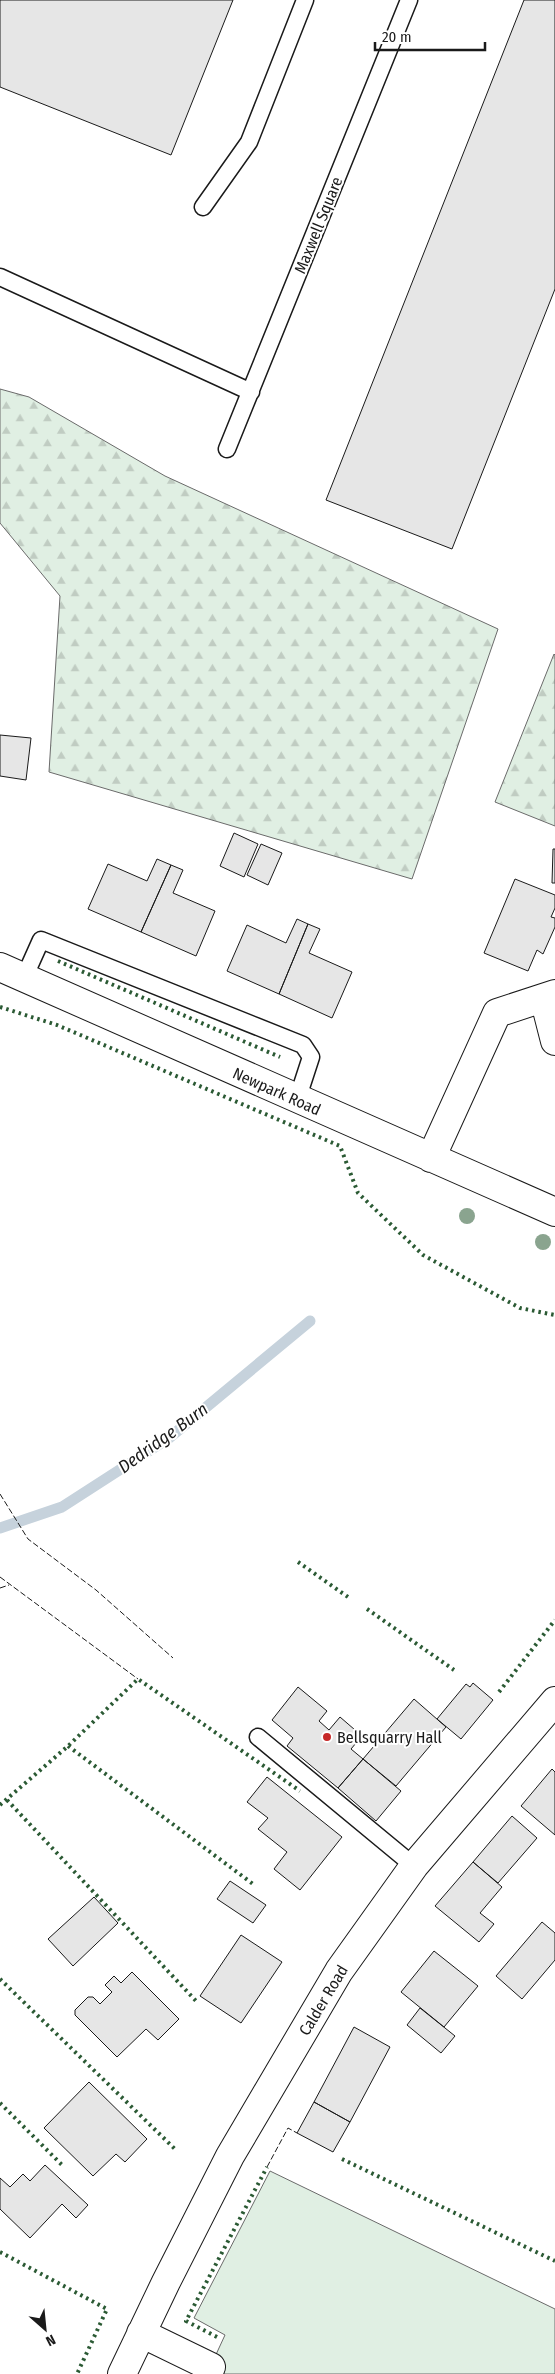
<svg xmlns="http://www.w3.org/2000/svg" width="555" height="2374" font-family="'Fira Sans Condensed',sans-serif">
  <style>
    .green { fill: #e0efe3; stroke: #6a6a6a }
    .forest { fill: url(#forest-firs); stroke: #6a6a6a }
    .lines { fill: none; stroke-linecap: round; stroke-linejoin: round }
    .stream { stroke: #c6d2dc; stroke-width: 11 }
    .building { fill: #e6e6e6; stroke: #1a1a1a }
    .lane-casing { stroke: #1a1a1a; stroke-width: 19 }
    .street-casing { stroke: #1a1a1a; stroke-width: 30 }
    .lane { stroke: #fff; stroke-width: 16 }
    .street { stroke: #fff; stroke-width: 28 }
    .hedge { stroke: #2b5a34; stroke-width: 4; stroke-dasharray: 2.5 4; stroke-linecap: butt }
    .fence { stroke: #1a1a1a; stroke-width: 1; stroke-dasharray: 6 2.5; stroke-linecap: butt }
    .tree { fill: #8aa48f }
    .poi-dot { fill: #c62828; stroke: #fff; stroke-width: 2 }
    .labels { text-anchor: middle; stroke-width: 4; stroke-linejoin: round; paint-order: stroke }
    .street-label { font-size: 16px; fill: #1a1a1a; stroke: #fff }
    .poi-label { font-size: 16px; fill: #1a1a1a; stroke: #fff; text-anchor: start }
    .water-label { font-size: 18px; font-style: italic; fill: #1a1a1a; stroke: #fff }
  </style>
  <defs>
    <pattern id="forest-firs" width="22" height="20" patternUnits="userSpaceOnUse" patternTransform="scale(1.25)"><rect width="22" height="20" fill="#e0efe3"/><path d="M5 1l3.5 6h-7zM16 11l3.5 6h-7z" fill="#c0ccc2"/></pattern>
  </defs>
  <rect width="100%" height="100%" fill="#fff"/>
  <path class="green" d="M270 2171 555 2309V2374H207L225 2335 194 2318Z"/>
  <path class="forest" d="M0 389 29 397 165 476 498 629 412 879 49 772 60 596 0 523Z
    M554 654 555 655V826L495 802Z"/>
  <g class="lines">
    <path class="stream" d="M0 1528 62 1507 169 1438 310 1321"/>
  </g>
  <path class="building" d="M0 0H233L171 155 0 87Z
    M524 0H555V289L452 549 326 500Z
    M0 735 31 738 26 780 0 776Z
    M234 833 258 844 244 877 220 866Z
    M261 844 282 853 268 885 247 875Z
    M553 849H555V883H552Z
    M157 859 171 865 141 932 88 909 108 864 147 881Z
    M171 865 183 870 173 893 215 911 196 956 141 932Z
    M515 879 555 895V908L551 917 555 918V927L543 954 537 950 528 971 484 953Z
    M297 919 308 924 279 994 227 971 247 925 286 943Z
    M308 924 320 929 309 953 352 972 332 1018 279 994Z
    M473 1683 493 1700 461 1739 437 1719 466 1684 470 1687Z
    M298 1687 327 1711 319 1721 329 1730 340 1717 362 1736 351 1749 363 1759 338 1788 287 1746 293 1738 272 1720Z
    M414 1699 446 1727 396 1786 363 1759Z
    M363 1759 401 1791 376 1821 338 1788Z
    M552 1769 555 1772V1835L521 1806Z
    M267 1777 342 1837 300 1890 274 1869 287 1852 258 1829 268 1818 247 1802Z
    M512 1816 537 1838 498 1883 473 1862Z
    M473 1862 502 1887 480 1913 494 1924 479 1942 435 1906Z
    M230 1881 266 1905 253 1923 217 1899Z
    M94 1897 118 1923 73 1966 48 1939Z
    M542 1922 555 1933V1960L522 1999 496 1976Z
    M241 1935 282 1962 241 2023 200 1996Z
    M434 1951 478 1986 444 2027 401 1992Z
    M132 1972 179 2019 158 2040 146 2029 117 2057 75 2015V2010L88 1997H93L100 2004 112 1992 105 1985 114 1976 121 1983Z
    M420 2008 455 2036 441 2053 407 2025Z
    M354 2027 390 2047 350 2122 314 2102Z
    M89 2082 147 2139 125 2162 116 2154 93 2176 44 2128Z
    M314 2102 350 2122 333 2152 297 2133Z
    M45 2165 88 2205 76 2218 62 2204 30 2238 0 2209V2178L10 2187 23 2174 30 2181Z"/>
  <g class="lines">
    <g class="lane-casing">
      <path id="lane" d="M203 207 249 142 305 0
        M0 277 251 392
        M227 449 409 0
        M24 978 41 940 303 1045 311 1057 297 1100
        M258 1737 414 1866"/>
    </g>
    <g class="street-casing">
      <path id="street" d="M0 967 555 1212
        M544 998 555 1041
        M431 1158 497 1013 555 994
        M141 2333 211 2367
        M122 2374 166 2282 230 2156 339 1971 414 1866 555 1701"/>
    </g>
    <use href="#lane" class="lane"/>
    <use href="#street" class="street"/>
    <path class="hedge" d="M58 961 280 1057
      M0 1007 57 1025 340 1146 358 1193 423 1255 520 1308 555 1315
      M298 1562 348 1597
      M367 1609 454 1670
      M499 1692 555 1620
      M68 1746 253 1884
      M7 1800 196 2001
      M0 1805 68 1746 138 1679 300 1791
      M0 1979 177 2151
      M0 2103 64 2167
      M342 2159 555 2261
      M0 2252 107 2309 77 2374
      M217 2337 186 2321 267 2167"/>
    <path class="fence" d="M0 1494 28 1539 96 1590 173 1658
      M0 1577 138 1679
      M0 1588 9 1585
      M267 2167 288 2128 297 2133"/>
  </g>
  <g class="tree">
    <circle cx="467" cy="1216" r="8"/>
    <circle cx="543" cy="1242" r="8"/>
  </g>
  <circle class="poi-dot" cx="327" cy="1737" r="5"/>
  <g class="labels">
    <g class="street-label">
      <text transform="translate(318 225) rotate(-68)" y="6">Maxwell Square</text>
      <text transform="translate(277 1091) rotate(24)" y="6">Newpark Road</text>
      <text transform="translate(323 2000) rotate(-59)" y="6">Calder Road</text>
    </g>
    <g class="poi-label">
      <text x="337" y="1743">Bellsquarry Hall</text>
    </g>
    <g class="water-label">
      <text transform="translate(163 1438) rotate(-36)" y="6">Dedridge Burn</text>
    </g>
  </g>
  <g transform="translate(45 2329) rotate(153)" stroke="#ffffff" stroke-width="4" paint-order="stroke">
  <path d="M0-4L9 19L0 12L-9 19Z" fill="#1a1a1a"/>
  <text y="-8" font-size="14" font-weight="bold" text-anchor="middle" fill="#1a1a1a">N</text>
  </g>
  <path d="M375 42v8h110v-8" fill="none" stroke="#1a1a1a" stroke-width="2.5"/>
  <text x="382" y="42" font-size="15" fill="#1a1a1a" stroke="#ffffff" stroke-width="4" paint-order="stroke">20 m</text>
</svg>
